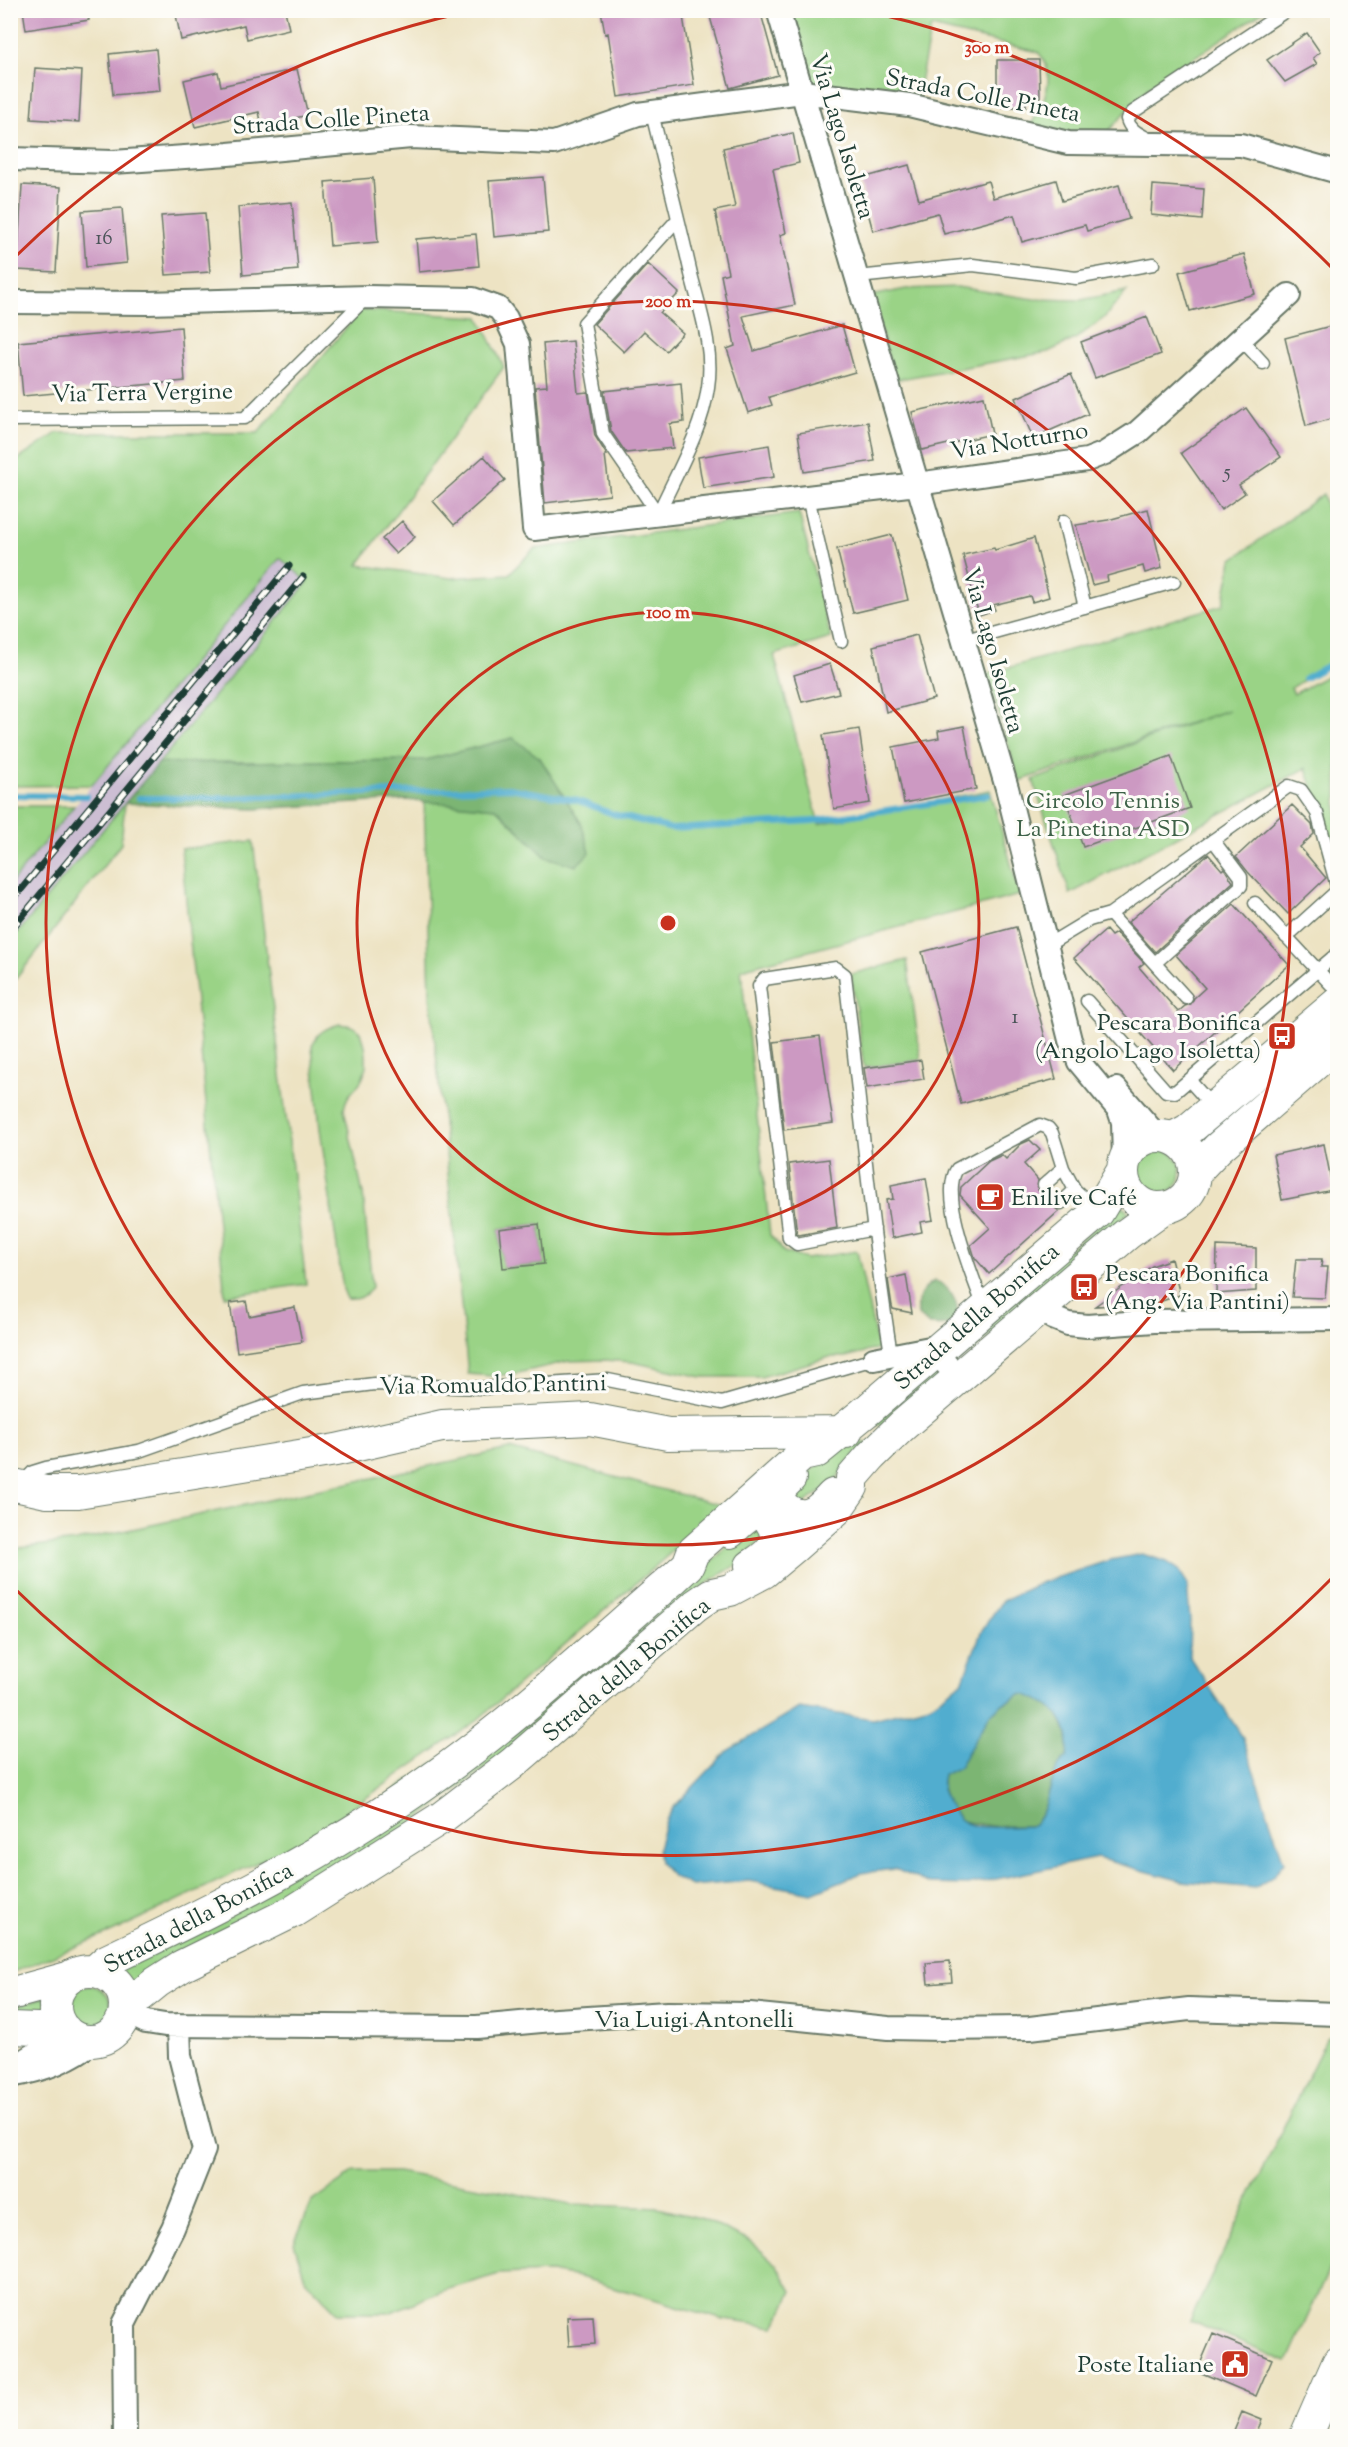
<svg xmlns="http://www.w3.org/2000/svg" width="1348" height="2447" font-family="'Sorts Mill Goudy',serif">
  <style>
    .industrial { fill: #ccbed3 }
    .green { fill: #9ad386; stroke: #5c885d; stroke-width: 1.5; fill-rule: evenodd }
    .forest { fill: #7bb573; stroke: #4d7954; stroke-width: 1.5 }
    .water { fill: #51adcf; stroke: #387582; stroke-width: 1.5; fill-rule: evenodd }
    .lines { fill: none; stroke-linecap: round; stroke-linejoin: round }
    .stream { stroke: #51adcf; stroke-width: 6 }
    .building { fill: #cc99c2 }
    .lane-casing { stroke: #677766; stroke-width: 15 }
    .street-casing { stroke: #677766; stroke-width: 26 }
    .secondary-casing { stroke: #677766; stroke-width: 34 }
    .lane { stroke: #fff; stroke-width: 12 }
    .street { stroke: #fff; stroke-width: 22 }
    .secondary { stroke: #fff; stroke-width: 32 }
    .rail-casing { stroke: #1f3d34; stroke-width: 7 }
    .rail { stroke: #fdfcf7; stroke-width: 4.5; stroke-dasharray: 14; stroke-linecap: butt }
    .ring { fill: none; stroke: #c8321e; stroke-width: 3 }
    .labels { text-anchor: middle; stroke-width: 6; stroke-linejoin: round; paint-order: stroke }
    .number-label { font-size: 21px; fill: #4a5458 }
    .street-label { font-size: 24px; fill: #1f3d34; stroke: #fdfcf7 }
    .park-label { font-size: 24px; fill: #3e6248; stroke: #fdfcf7 }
    .poi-label { font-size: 24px; fill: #1f3d34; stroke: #fdfcf7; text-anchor: end }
    .centre { fill: #c8321e; stroke: #fdfcf7; stroke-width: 3 }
    .ring-label { font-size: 18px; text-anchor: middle; font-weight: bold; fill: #c8321e; stroke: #fdfcf7; stroke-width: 6; stroke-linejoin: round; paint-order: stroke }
  </style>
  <rect width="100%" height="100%" fill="#fdfcf7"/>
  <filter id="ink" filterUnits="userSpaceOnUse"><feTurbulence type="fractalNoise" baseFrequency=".0167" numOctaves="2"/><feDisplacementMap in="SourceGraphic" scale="12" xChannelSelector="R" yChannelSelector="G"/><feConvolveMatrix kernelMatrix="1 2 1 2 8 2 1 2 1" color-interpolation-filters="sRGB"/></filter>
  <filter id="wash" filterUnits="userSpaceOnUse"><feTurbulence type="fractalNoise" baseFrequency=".008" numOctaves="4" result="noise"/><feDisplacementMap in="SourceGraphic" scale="24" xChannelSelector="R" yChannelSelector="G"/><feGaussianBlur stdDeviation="1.35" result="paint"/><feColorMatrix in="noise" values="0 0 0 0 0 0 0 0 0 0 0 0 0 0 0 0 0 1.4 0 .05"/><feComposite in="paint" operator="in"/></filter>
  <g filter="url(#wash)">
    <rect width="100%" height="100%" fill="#ede3c3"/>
    <path class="industrial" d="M280 558 308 582 11 941V883Z"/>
    <path class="green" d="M788 11H1264L1148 88 1104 136 1029 128C1043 105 1059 75 1038 52L931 27 916 103 810 85Z
      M957 287 1034 299 1081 300 1127 291 1104 318 1075 339 1048 352 895 380 871 296 906 289Z
      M361 310 479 317 504 367 358 565 451 578 509 574 534 549 799 513 831 638 774 655 819 824 990 790 1020 895 741 969 770 1235 784 1252 806 1259 857 1251 878 1349 845 1357H830L761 1377H702L632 1362 605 1360 569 1361 514 1374 491 1376 468 1374 430 993 424 800 496 808 519 831 513 738 426 760 159 763 308 582 280 558 92 785 11 786 10 465 57 433H258ZM539 1224 544 1264 503 1268 499 1229Z
      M1323 494 1337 553V660L1291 688 1294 694 1337 670V864L1306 768 1070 894 1033 780 1228 710 1019 781 987 674 1223 605 1232 560Z
      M125 803 121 844 11 985V941Z
      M11 806H74L11 883 10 806Z
      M253 841 306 1284 225 1296 181 849Z
      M907 960 921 1060 864 1068 851 974Z
      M340 1024C344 1025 350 1025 354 1027 368 1035 369 1068 361 1081 353 1094 347 1092 344 1109L363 1194 372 1287C365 1297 359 1300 347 1299L343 1289 320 1129 312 1046C317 1032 326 1028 340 1024Z
      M1135 1172a23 23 0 1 1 46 0a23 23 0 1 1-46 0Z
      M1121 1204 1129 1213 957 1364 948 1355Z
      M939 1363 948 1373 887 1425H867Z
      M848 1441 868 1443 848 1462 835 1481 799 1507 791 1487Z
      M509 1449 725 1506 475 1722 308 1838 112 1932 11 1973V1549L76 1541Z
      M747 1525 768 1532 742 1562 711 1580 549 1719 410 1825 131 1988 121 1974 114 1969 183 1939 683 1588 717 1557Z
      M69 2007a21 21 0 1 1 42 0a21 21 0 1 1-42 0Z
      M45 1997 48 2023 11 2019V2008Z
      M1327 2037H1338L1337 2252 1287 2362 1190 2321Z
      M354 2172H398L571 2204 658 2208 700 2218 751 2242 776 2264 792 2291 775 2327 724 2320 580 2277 548 2272 499 2274 442 2291 389 2313H338L305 2279 294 2243 312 2202Z"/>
    <path class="forest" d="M513 738 540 758 581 823 590 852 576 866 546 857 496 808 406 800 254 809 125 803 159 763 426 760Z
      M935 1281C951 1284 969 1318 948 1325 942 1326 934 1325 929 1325L918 1315C916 1300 922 1288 935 1281Z
      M1022 1694C1028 1695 1035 1696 1041 1699 1061 1711 1071 1735 1067 1757 1046 1773 1054 1803 1033 1826H991L961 1821C950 1807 939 1794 943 1775L959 1767 989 1716 1004 1703Z"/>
    <path class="water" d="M1142 1554 1167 1562 1179 1570 1187 1583 1190 1620 1189 1656 1242 1736 1284 1862 1272 1877 1255 1888 1182 1881 1097 1858 968 1885 930 1884 895 1869 861 1873 812 1893 749 1881 691 1886 672 1876 660 1863 658 1848 666 1820 673 1808 727 1751 799 1708 873 1719 930 1705 962 1682 982 1630 1002 1601 1040 1583 1110 1560ZM1022 1694C1053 1702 1073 1723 1067 1757 1046 1773 1054 1804 1033 1826 1014 1826 978 1831 962 1821 956 1818 951 1808 948 1802 942 1792 940 1786 943 1775L959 1767 989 1716 1004 1703Z"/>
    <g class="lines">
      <path class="stream" d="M1305 678 1338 660
        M10 795 86 796
        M139 798H225L509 788 576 800 613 814 672 829 812 821 988 795"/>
    </g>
    <g id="blocks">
      <path class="building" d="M23 10H88L89 20 26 30Z
        M175 10H285L289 29 247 39 244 25 181 40Z
        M601 10H682L694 85 618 97 608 33 605 34Z
        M708 10H760L778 75 730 88Z
        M1307 33 1320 52 1313 58 1317 64 1285 82 1267 60Z
        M156 49 160 91 113 95 109 54Z
        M997 60H1039L1040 97H1026V107H997Z
        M35 68 82 71 79 122 31 119Z
        M297 69 308 115 262 126 259 112 195 127 184 80 218 72 221 86Z
        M793 133 799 163 773 169 786 233 780 235 795 305 743 316 754 351 842 325 855 372 769 397 772 405 748 413 727 349 735 346 721 275 728 273 715 211 735 207 723 148Z
        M909 165 919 200 988 181 993 198 1056 180 1062 201 1119 185 1129 219 1087 231 1085 225 1022 242 1014 215 944 234 938 213 873 231 859 179Z
        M543 177 548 232 494 237 489 181Z
        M373 178 378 242 330 246 325 182Z
        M22 185 61 187 56 272 17 270Z
        M1153 185 1204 189 1202 220 1151 215Z
        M292 202 298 270 243 275 238 207Z
        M122 208 127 263 86 267 82 211Z
        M205 213 210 272 166 275 161 216Z
        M476 234 479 266 419 272 416 239Z
        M1244 254 1255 294 1190 311 1179 272Z
        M648 264 679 293 660 313 683 333 666 351 644 331 624 352 594 324Z
        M1147 317 1161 354 1095 378 1081 342Z
        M1338 324V417L1306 426 1285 338Z
        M181 327 185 381 23 396 18 342Z
        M573 341 578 393 588 392 595 436 607 455H605L610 495 545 503 535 387 547 386 543 344Z
        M1071 374 1088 414 1033 438 1016 398Z
        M681 383 684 422 670 424 673 448 626 453 611 431 604 391Z
        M984 396 992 434 922 450 912 412Z
        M1246 408 1281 457 1239 485 1245 493 1221 510 1181 453Z
        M868 422 875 461 804 472 798 433Z
        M769 445 774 477 703 488 698 457Z
        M484 456 505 480 454 525 433 501Z
        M1148 509 1162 568 1145 573 1143 566 1107 576 1108 581 1092 585 1076 525 1108 520Z
        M402 521 415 537 396 554 382 539Z
        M892 535 908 600 853 613 837 549Z
        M1034 538 1049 597 1032 602 1030 596 993 605 995 610 979 615 963 555 994 548 995 550Z
        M917 635 934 699 886 712 873 646Z
        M830 664 839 693 802 702 794 675Z
        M964 726 976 789 904 803 893 747 939 738 938 731Z
        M859 729 870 803 834 809 823 735Z
        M1171 756 1190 808 1083 847 1064 795Z
        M1292 805 1312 825 1314 834 1300 847 1326 878 1288 914 1248 872 1236 857Z
        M1208 854 1222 870 1224 868 1233 882 1155 952 1128 922Z
        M1234 904 1289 965 1173 1070 1074 958 1106 930 1111 936 1116 933 1144 963 1139 967 1178 1012 1185 1006 1191 1004 1194 998 1205 988 1176 955Z
        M1016 927 1056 1079 961 1104 922 952Z
        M820 1036 833 1123 784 1130 774 1042Z
        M921 1060 924 1079 867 1088 864 1068Z
        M1030 1140 1040 1150 1024 1164 1038 1180V1190L1042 1193 1048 1192 1054 1199 1055 1208 1059 1211 989 1274 975 1258 971 1245 990 1228 960 1195 961 1187 989 1161 1002 1155 1006 1159 1021 1144Z
        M1324 1144 1333 1190 1282 1200 1273 1155Z
        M829 1159 837 1228 799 1235 797 1234 789 1164Z
        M926 1178 933 1220 920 1222 922 1232 892 1238 886 1200 893 1199 891 1185Z
        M539 1224 544 1264 503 1268 499 1229Z
        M1217 1246 1256 1248V1291L1216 1294Z
        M1171 1259 1180 1295 1156 1303 1095 1306 1152 1266Z
        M1296 1259H1322L1321 1267H1328L1325 1298 1292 1297Z
        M906 1275 912 1313 893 1309 892 1306 888 1279Z
        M246 1301 249 1316 295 1307 302 1342 237 1352 230 1303Z
        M950 1961 952 1982 928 1984 926 1963Z
        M593 2316 595 2344 569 2346 567 2317Z
        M1213 2334 1272 2359 1256 2396 1197 2371Z
        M1242 2412 1262 2420 1255 2436H1232Z"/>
    </g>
  </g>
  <g filter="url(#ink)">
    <use href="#blocks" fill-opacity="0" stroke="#677766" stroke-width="1.5"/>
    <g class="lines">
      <g class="lane-casing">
        <path id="lane" d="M652 113C665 167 679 220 691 274 700 310 714 349 708 387 702 431 676 474 658 514L603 434 584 323 678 219
          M1150 140C1140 134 1130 131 1127 119L1133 112 1287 10
          M858 277 973 265 1076 278 1153 264
          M1241 339 1263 363
          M10 420 245 418 367 297
          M808 497 841 641
          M1064 521 1085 607
          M962 641 1174 582
          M1255 903 1338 992
          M1110 914 1186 998
          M1286 937 1338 890
          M1046 946 1089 920 1110 914 1289 786 1301 790 1317 813 1338 890
          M1155 963 1241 886V877L1213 840
          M1087 1001 1166 1091 1175 1092 1338 953
          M1189 1080 1214 1108
          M1044 1185 1063 1168
          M1061 1203 1075 1190
          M874 1229 797 1244 789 1238 759 986 764 979 836 968 845 975C860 1101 871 1228 891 1354
          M984 1307C973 1278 939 1195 957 1169L1040 1125 1048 1128 1052 1133 1063 1168 1075 1190 1098 1211
          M23 1482 33 1472 46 1468 139 1451 303 1393 374 1384 484 1388 608 1380 722 1403 874 1359"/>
      </g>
      <g class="street-casing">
        <path id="street" d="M778 10 1007 788 1070 1040 1079 1062 1119 1110 1123 1122 1124 1161
          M10 159 113 162 228 154 411 137 554 143 638 114 802 92 909 105 1068 143 1241 145 1338 172
          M10 302 148 303 368 297 473 299 498 308 506 318 518 344 534 529 917 484 1087 460 1105 453 1138 432 1289 295
          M1116 1089 1156 1135
          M1039 1308 1053 1318 1068 1324 1087 1326 1154 1321 1338 1319
          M874 1359 930 1348 953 1371H965
          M125 2012 146 2022 165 2025 477 2027 541 2021 667 2013 750 2014 888 2028 942 2029 1030 2028 1189 2009 1338 2014
          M11 2069 69 2033
          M10 2076C41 2071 71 2060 95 2040
          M125 2436 124 2324 173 2228 204 2150 180 2056 179 2025"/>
      </g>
      <g class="secondary-casing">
        <path id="secondary" d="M1123 1172a36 36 0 1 1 72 0a36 36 0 1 1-72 0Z
          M1173 1138 1188 1130 1338 1003
          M1195 1172 1218 1148 1338 1044
          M790 1478C786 1482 780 1487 779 1493 777 1507 795 1517 806 1515 817 1514 826 1502 833 1495
          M10 1484 46 1492H78L336 1450 442 1426 590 1419 668 1434 846 1432
          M730 1532C737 1525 744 1517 753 1514 768 1510 779 1530 775 1543 771 1554 760 1560 751 1566
          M95 1971 106 1961C218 1908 328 1853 430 1780 516 1720 595 1646 674 1578L688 1565 693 1552 802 1455 816 1452 870 1408 1098 1212 1122 1172
          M55 2006a35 35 0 1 1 70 0a35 35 0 1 1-70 0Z
          M10 1994 68 1978
          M125 2008 157 1982 182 1966 294 1911 441 1818 512 1764 696 1605 712 1594 730 1590 764 1572 794 1547 836 1510 852 1487V1478L871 1456 902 1426 1127 1234 1163 1208
          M10 2028 65 2030
          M1306 2436 1338 2363"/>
      </g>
      <use href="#lane" class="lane"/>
      <use href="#street" class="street"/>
      <use href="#secondary" class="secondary"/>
      <g class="rail-casing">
        <path id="rail" d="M10 903 289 566
          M10 931 303 577"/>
      </g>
      <use href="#rail" class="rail"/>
    </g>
  </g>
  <g class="ring">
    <circle cx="668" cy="923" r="311"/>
    <circle cx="668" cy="923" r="622"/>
    <path d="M1333 1577A933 933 0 0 1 14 1588M14 258A933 933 0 0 1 466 12M870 12A933 933 0 0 1 1333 269"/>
  </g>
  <defs>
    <g id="bus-square" transform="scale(1.5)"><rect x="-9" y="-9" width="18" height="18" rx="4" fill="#c8321e" stroke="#fdfcf7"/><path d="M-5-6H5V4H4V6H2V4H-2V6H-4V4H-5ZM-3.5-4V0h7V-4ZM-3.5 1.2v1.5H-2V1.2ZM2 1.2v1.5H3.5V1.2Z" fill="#fff"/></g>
    <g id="cafe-square" transform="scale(1.5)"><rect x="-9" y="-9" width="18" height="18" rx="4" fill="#c8321e" stroke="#fdfcf7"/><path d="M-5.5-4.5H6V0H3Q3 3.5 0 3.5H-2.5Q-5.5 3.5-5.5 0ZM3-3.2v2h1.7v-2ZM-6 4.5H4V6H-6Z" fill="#fff"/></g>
    <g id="civic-square" transform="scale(1.5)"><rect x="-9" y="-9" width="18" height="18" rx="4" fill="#c8321e" stroke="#fdfcf7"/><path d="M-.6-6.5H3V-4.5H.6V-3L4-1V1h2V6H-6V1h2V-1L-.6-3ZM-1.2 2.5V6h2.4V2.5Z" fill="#fff"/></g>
  </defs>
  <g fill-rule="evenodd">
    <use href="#bus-square" x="1282" y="1036"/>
    <use href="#cafe-square" x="990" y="1197"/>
    <use href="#bus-square" x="1084" y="1287"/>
    <use href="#civic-square" x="1235" y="2364"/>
  </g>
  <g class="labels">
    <g class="number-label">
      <text x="104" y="244">16</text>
      <text x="1227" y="478">5</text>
      <text x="1015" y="1023">1</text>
    </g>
    <g class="street-label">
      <text transform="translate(983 95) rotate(11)" y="8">Strada Colle Pineta</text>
      <text transform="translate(331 119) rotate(-4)" y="8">Strada Colle Pineta</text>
      <text transform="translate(843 136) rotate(73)" y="8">Via Lago Isoletta</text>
      <text transform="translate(142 392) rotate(-1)" y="8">Via Terra Vergine</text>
      <text transform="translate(1019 440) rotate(-9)" y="8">Via Notturno</text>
      <text transform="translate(994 650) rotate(74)" y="8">Via Lago Isoletta</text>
      <text transform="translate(976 1316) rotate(-41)" y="8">Strada della Bonifica</text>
      <text transform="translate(493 1384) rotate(-1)" y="8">Via Romualdo Pantini</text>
      <text transform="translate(626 1669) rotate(-40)" y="8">Strada della Bonifica</text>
      <text transform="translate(198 1917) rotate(-28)" y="8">Strada della Bonifica</text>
      <text x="694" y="2027">Via Luigi Antonelli</text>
    </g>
    <g class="park-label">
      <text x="1103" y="808">Circolo Tennis<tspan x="1103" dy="28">La Pinetina ASD</tspan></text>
    </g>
    <g class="poi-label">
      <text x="1261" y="1030">Pescara Bonifica<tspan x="1261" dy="28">(Angolo Lago Isoletta)</tspan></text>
      <text x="1011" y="1205" text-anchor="start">Enilive Café</text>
      <text x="1105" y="1281" text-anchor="start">Pescara Bonifica<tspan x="1105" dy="28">(Ang. Via Pantini)</tspan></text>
      <text x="1214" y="2372">Poste Italiane</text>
    </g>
  </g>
  <circle cx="668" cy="923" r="9" class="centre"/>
  <g class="ring-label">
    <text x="987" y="53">300 m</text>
    <text x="668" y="307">200 m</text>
    <text x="668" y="618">100 m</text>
  </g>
  <rect width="1348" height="2447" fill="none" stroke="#fdfcf7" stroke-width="36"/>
</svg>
